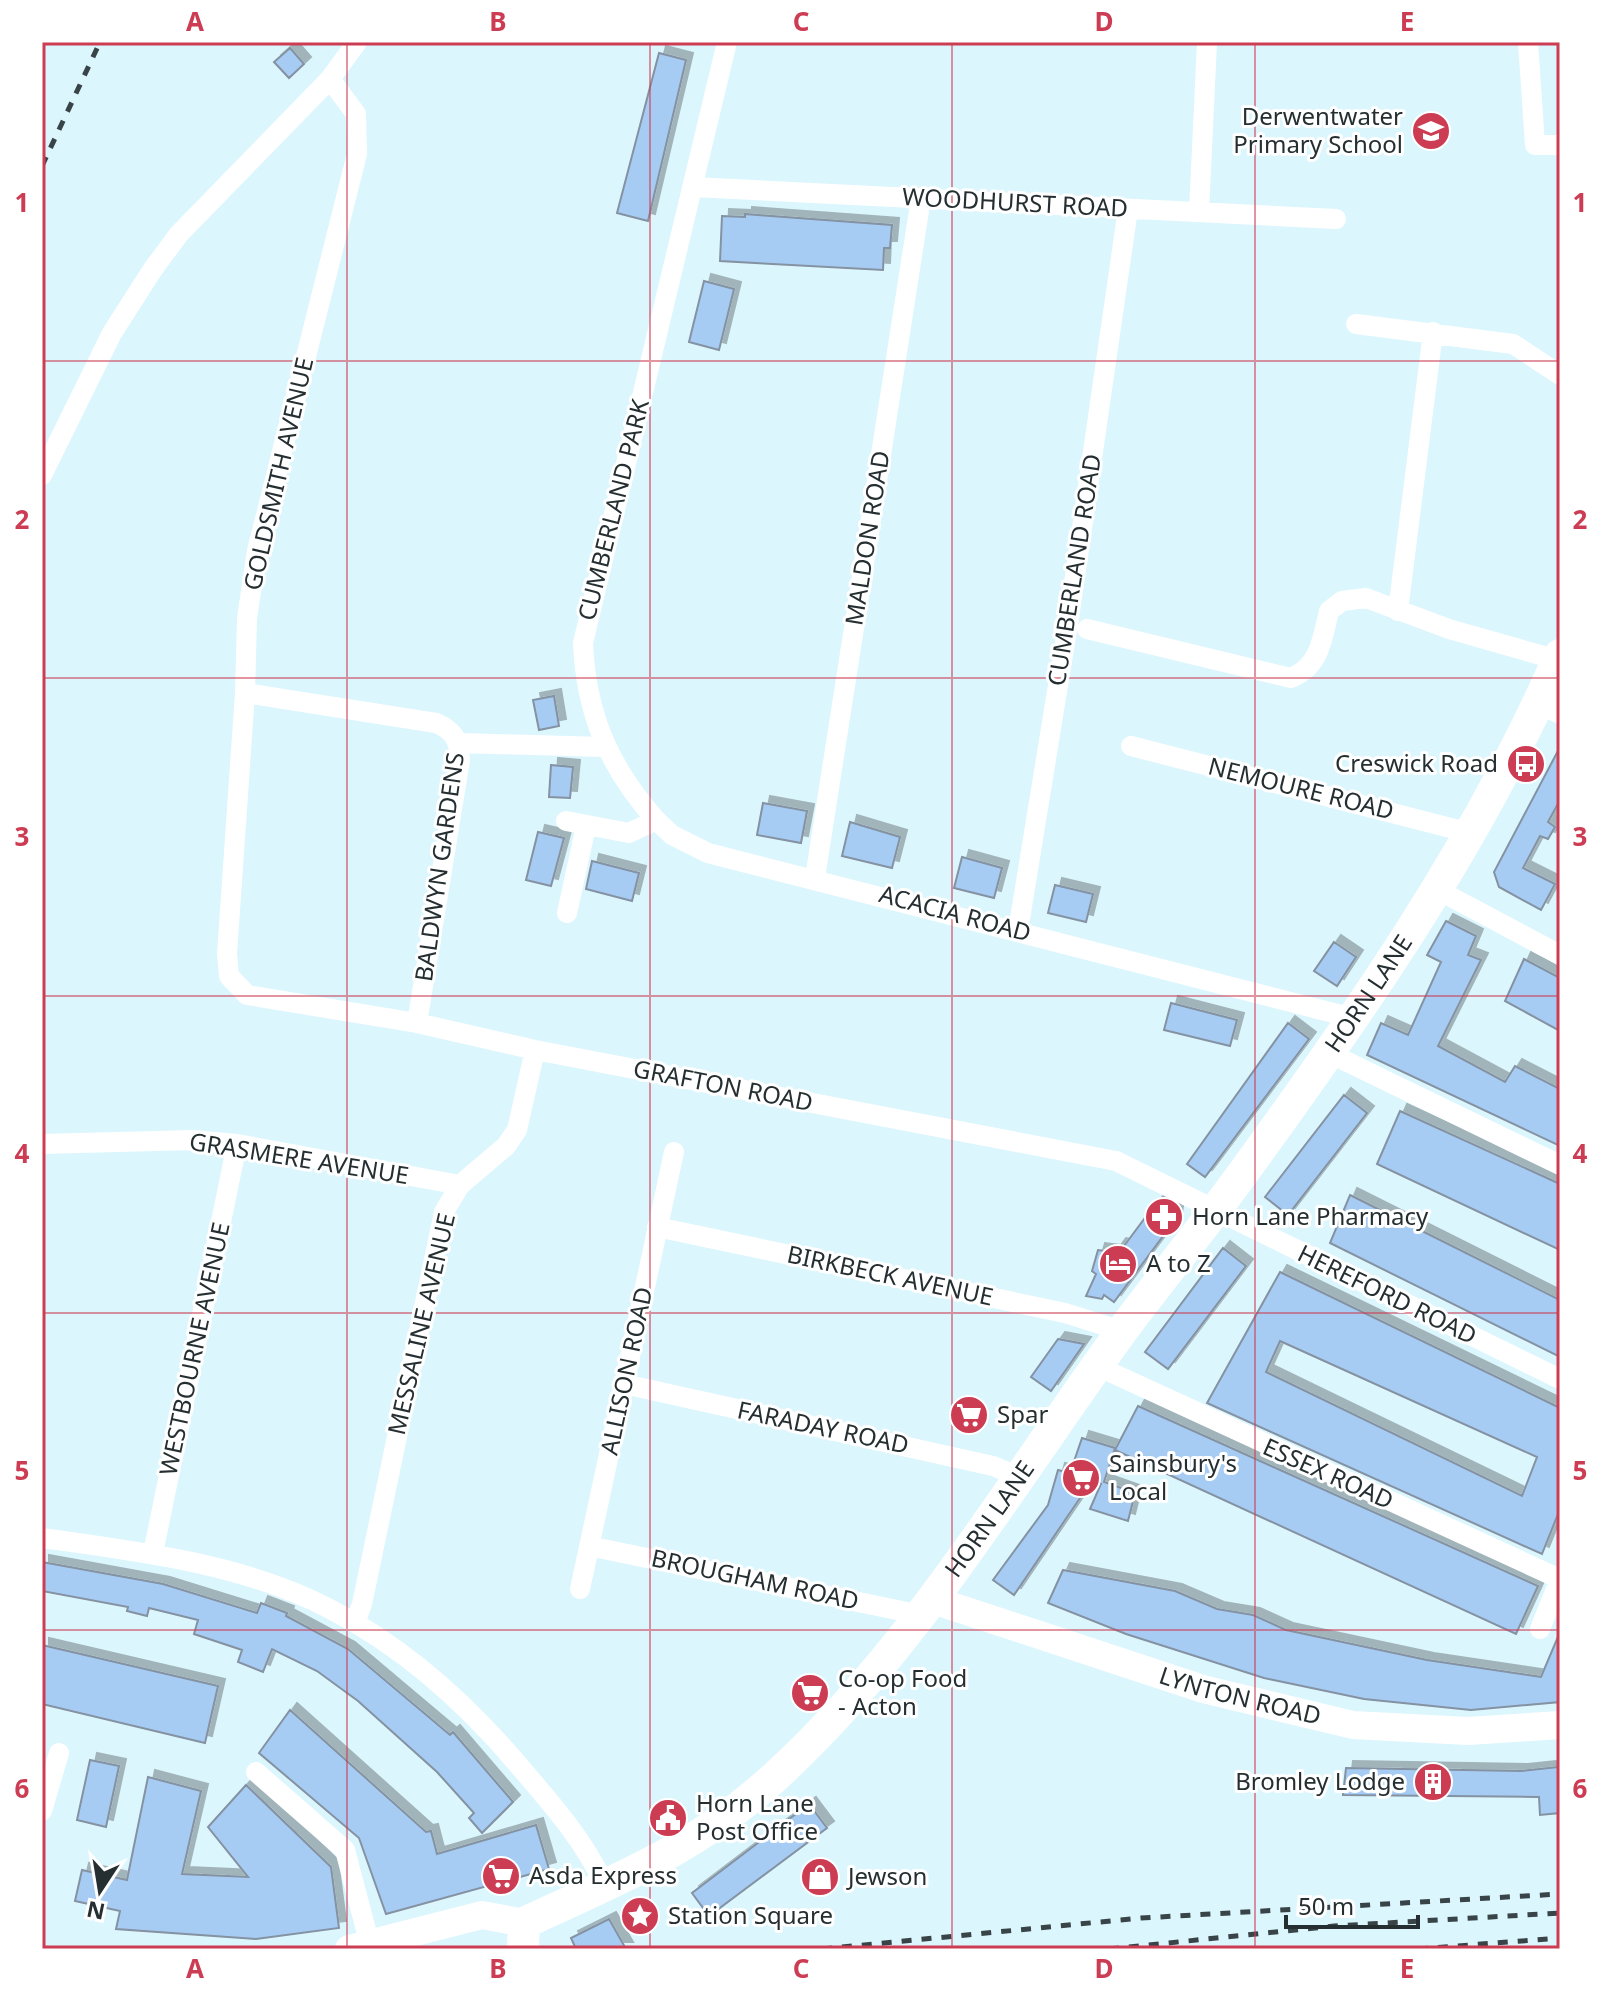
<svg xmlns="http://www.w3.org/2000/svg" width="1602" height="1991" font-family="'Noto Sans',sans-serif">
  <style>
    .building { fill: #a7ccf4; stroke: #8492a2; stroke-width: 2; fill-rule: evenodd; filter: url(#shadow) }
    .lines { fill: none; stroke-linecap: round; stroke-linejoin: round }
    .street { stroke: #fff; stroke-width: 20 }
    .secondary { stroke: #fff; stroke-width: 28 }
    .primary { stroke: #fff; stroke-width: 32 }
    .rail { stroke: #394448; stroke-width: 5; stroke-dasharray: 10 10; stroke-linecap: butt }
    .grid { fill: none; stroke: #cc3c53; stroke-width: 2; stroke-opacity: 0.55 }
    .labels { text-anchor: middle; stroke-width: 6; stroke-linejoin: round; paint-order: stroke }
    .poi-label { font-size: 24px; fill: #252f32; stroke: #fff; text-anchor: start }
    .street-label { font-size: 24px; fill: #252f32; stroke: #fff }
    .neatline { fill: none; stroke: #cc3c53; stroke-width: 3 }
    .grid-label { font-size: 26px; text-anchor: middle; font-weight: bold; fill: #cc3c53 }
  </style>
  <defs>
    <filter id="shadow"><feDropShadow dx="7" dy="-7" stdDeviation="0" flood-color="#0004"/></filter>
  </defs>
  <rect width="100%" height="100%" fill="#dcf6fe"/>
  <path class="building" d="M290 48 304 64 289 78 274 62Z
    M659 53 686 60 648 221 617 213Z
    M745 214 892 225 890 248H884L883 270 720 261 722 216 745 217Z
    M704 281 734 289 719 350 689 342Z
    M554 696 559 726 539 730 533 700Z
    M1560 747V800L1548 822 1555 827 1548 839 1540 836 1523 868 1555 884 1541 910 1499 887 1494 872Z
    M551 765 573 767 570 798 549 797Z
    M763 803 807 811 801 843 757 835Z
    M850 822 900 837 892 868 842 856Z
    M538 832 564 838 551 886 526 880Z
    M962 857 1002 868 994 898 954 888Z
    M592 861 639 873 632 901 586 889Z
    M1055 885 1093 894 1086 922 1048 913Z
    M1446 921 1476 936 1468 955 1481 960 1438 1046 1505 1082 1515 1066 1560 1089V1146L1367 1055 1381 1023 1408 1035 1441 962 1427 955Z
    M1334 942 1356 957 1337 986 1314 971Z
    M1524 959 1560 978V1031L1505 1001Z
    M1171 1003 1237 1020 1230 1046 1164 1030Z
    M1288 1023 1309 1039 1205 1177 1187 1164Z
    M1344 1095 1367 1113 1288 1215 1265 1197Z
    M1400 1111 1560 1184V1250L1377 1164Z
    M1350 1195 1560 1300V1357L1330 1243Z
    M1156 1203 1176 1213 1175 1220 1114 1302 1104 1295 1102 1299 1086 1296 1096 1274 1092 1271 1098 1250 1114 1252 1119 1245 1124 1246Z
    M1223 1248 1246 1266 1168 1369 1145 1352Z
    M1280 1272 1560 1408V1509L1542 1554 1207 1403ZM1280 1341 1537 1457 1522 1496 1266 1372Z
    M1058 1339 1084 1344 1051 1391 1031 1377Z
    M1138 1406 1538 1586 1516 1634 1115 1450Z
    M1082 1438 1115 1448 1104 1482 1135 1493 1128 1521 1090 1509 1101 1484 1093 1479 1014 1595 993 1580 1048 1505 1058 1470 1070 1473Z
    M42 1562 163 1584 257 1613 261 1603 287 1613 286 1616 348 1649 450 1735 453 1732 513 1802 482 1833 469 1818 474 1813 437 1772 358 1701 317 1671 272 1649 263 1672 238 1662 242 1650 194 1634 198 1620 149 1608 147 1616 127 1611 128 1607 42 1591Z
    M1063 1570 1175 1591 1217 1609 1253 1615 1286 1630 1427 1660 1541 1677 1560 1632V1702L1471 1710 1364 1699 1264 1678 1126 1634 1048 1603Z
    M42 1645 218 1686 205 1743 42 1704Z
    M290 1710 426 1832 431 1831 437 1854 536 1825 549 1869 386 1914 359 1838 259 1753Z
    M90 1760 119 1766 106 1827 77 1820Z
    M1558 1767 1560 1813 1540 1815 1539 1797 1343 1795 1346 1768 1521 1771Z
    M148 1777 201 1791 182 1874 248 1877 208 1827 246 1785 331 1867 339 1928 256 1939 116 1929 120 1911 75 1901 82 1870 127 1880Z
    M809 1804 827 1828 709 1916 692 1893Z
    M609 1919 626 1949H576L571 1938Z"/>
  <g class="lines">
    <path class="street" d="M1528 42 1535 145H1560
      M330 79 356 114 357 154 257 551 247 618 245 693 227 954 229 976 247 995 417 1023 535 1050 1116 1161 1560 1379
      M693 187 1336 219
      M1199 212 1207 42
      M1356 324 1513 344 1560 375
      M42 475 112 333 153 269 179 234 330 79 357 42
      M1398 611 1433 332
      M1087 629 1291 678C1320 666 1322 640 1329 611L1342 601 1366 598 1449 629 1558 660
      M245 693 436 723C455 731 459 741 460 760L417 1023
      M1538 704 1560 714
      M459 743 604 747
      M1131 746 1470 833
      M656 820C609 767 586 714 583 643L727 42
      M566 821 629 833 656 820 672 835 708 853 1353 1018
      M815 878 921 198
      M1438 890 1560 955
      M567 913 586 826
      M1018 931 1069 618 1128 209
      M1329 1053 1560 1165
      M42 1144 192 1140 237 1144 460 1185
      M657 1227 1065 1313 1122 1331
      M1097 1366 1560 1579
      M624 1384 993 1466 1020 1477
      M42 1538C136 1551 245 1564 330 1609 404 1647 468 1705 521 1768 555 1808 582 1838 605 1885
      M589 1546 921 1615
      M153 1553 237 1144
      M580 1589 674 1152
      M355 1623 362 1604 444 1212 460 1185 506 1146 517 1130 535 1050
      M1540 1629 1560 1579
      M256 1772 345 1850 370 1945
      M42 1811 59 1753"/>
    <g class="secondary">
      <path id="s1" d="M933 1600 1203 1689 1353 1725 1468 1731 1560 1725"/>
      <path d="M349 1949 482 1915 524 1923"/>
    </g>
    <path class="primary" id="s2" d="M523 1949 524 1923C618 1879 698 1848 776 1776 914 1649 1010 1485 1119 1335 1156 1285 1195 1238 1232 1188 1355 1020 1476 848 1560 655"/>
    <path class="rail" d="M42 166 100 42
      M822 1949 1141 1918 1560 1894
      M1109 1949 1334 1926 1560 1913
      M1418 1949 1560 1938"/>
  </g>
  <path class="grid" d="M347 42V1949M650 42V1949M952 42V1949M1255 42V1949M42 361H1560M42 678H1560M42 996H1560M42 1313H1560M42 1630H1560"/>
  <defs>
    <g id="school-disc" transform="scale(2)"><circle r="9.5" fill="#cc3c53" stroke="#fff"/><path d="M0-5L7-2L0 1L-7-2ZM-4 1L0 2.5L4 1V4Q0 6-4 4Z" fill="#fff"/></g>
    <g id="bus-disc" transform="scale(2)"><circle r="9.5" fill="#cc3c53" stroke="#fff"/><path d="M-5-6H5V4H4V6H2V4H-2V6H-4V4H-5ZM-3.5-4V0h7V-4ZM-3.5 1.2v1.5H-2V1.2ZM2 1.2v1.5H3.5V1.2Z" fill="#fff"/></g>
    <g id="pharmacy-disc" transform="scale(2)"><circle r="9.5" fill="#cc3c53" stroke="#fff"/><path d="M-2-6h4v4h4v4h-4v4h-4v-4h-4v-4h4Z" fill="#fff"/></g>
    <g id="hotel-disc" transform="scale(2)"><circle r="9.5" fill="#cc3c53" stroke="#fff"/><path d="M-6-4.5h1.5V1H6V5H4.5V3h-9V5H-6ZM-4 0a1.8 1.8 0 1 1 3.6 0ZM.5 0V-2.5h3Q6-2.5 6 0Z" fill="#fff"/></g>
    <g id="supermarket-disc" transform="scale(2)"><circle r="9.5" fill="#cc3c53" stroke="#fff"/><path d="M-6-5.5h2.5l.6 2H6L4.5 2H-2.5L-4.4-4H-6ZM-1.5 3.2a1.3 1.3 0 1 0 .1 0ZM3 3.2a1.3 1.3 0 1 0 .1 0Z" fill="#fff"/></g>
    <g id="building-disc" transform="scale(2)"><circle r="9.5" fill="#cc3c53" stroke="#fff"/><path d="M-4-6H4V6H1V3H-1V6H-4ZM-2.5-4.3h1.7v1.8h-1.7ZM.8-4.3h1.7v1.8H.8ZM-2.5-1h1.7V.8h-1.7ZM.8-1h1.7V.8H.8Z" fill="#fff"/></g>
    <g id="civic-disc" transform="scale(2)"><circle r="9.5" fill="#cc3c53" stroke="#fff"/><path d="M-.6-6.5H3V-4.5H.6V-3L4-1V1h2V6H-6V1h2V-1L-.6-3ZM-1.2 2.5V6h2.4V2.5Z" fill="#fff"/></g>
    <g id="shop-disc" transform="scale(2)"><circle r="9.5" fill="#cc3c53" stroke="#fff"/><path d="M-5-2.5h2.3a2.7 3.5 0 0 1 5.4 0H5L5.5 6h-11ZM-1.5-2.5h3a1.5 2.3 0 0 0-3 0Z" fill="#fff"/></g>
    <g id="sight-disc" transform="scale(2)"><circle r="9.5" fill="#cc3c53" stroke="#fff"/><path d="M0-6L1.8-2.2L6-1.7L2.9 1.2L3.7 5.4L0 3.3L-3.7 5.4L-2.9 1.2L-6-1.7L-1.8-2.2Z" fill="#fff"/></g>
  </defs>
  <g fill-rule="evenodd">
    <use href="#school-disc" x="1431" y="131"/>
    <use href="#bus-disc" x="1526" y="764"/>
    <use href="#pharmacy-disc" x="1164" y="1217"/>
    <use href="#hotel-disc" x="1118" y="1264"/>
    <use href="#supermarket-disc" x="969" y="1415"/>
    <use href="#supermarket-disc" x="1081" y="1478"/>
    <use href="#supermarket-disc" x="810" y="1693"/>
    <use href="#building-disc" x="1433" y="1782"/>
    <use href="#civic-disc" x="668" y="1818"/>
    <use href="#supermarket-disc" x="501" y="1876"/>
    <use href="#shop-disc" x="820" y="1877"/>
    <use href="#sight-disc" x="640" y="1916"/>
  </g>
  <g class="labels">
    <g class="poi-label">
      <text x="1403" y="125" text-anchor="end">Derwentwater<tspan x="1403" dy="28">Primary School</tspan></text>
      <text x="1498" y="772" text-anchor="end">Creswick Road</text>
      <text x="1192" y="1225">Horn Lane Pharmacy</text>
      <text x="1146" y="1272">A to Z</text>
      <text x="997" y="1423">Spar</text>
      <text x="1109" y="1472">Sainsbury's<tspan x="1109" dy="28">Local</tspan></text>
      <text x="838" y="1687">Co-op Food<tspan x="838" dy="28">- Acton</tspan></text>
      <text x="1405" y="1790" text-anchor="end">Bromley Lodge</text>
      <text x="696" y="1812">Horn Lane<tspan x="696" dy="28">Post Office</tspan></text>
      <text x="529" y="1884">Asda Express</text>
      <text x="848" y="1885">Jewson</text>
      <text x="668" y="1924">Station Square</text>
    </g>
    <g class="street-label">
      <text transform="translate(1015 203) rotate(3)" y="8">WOODHURST ROAD</text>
      <text transform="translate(279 474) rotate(-77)" y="8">GOLDSMITH AVENUE</text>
      <text transform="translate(614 510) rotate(-76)" y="8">CUMBERLAND PARK</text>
      <text transform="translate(868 538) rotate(-81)" y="8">MALDON ROAD</text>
      <text transform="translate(1075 570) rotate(-81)" y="8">CUMBERLAND ROAD</text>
      <text transform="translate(1301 789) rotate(14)" y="8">NEMOURE ROAD</text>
      <text transform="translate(440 867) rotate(-82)" y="8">BALDWYN GARDENS</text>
      <text transform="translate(955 914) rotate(15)" y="8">ACACIA ROAD</text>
      <text dy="8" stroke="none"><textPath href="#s2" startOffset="1302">HORN LANE</textPath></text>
      <text transform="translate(723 1086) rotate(11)" y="8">GRAFTON ROAD</text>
      <text transform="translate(299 1159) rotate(9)" y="8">GRASMERE AVENUE</text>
      <text transform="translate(890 1276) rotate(12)" y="8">BIRKBECK AVENUE</text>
      <text transform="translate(1387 1295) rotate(26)" y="8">HEREFORD ROAD</text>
      <text transform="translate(422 1324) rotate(-77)" y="8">MESSALINE AVENUE</text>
      <text transform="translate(195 1349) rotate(-78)" y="8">WESTBOURNE AVENUE</text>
      <text transform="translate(627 1371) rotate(-78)" y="8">ALLISON ROAD</text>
      <text transform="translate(823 1428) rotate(12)" y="8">FARADAY ROAD</text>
      <text transform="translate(1328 1474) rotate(24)" y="8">ESSEX ROAD</text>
      <text dy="8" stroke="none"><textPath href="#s2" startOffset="654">HORN LANE</textPath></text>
      <text transform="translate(755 1580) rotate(12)" y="8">BROUGHAM ROAD</text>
      <text dy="8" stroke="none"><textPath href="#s1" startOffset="322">LYNTON ROAD</textPath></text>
    </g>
  </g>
  <rect width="1602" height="1991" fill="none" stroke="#ffffff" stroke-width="88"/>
  <g transform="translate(100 1891) rotate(192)" stroke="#ffffff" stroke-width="6" paint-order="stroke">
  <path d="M0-6L14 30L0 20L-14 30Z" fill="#252f32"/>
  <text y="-12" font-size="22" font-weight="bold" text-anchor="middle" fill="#252f32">N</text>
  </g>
  <path d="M1286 1915v12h132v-12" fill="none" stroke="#252f32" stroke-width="4"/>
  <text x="1298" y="1915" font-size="24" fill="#252f32" stroke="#ffffff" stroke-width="6" paint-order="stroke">50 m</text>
  <rect x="44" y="44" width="1514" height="1903" class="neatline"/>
  <g class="grid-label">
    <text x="195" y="31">A</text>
    <text x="498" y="31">B</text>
    <text x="801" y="31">C</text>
    <text x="1104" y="31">D</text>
    <text x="1407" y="31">E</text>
    <text x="22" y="212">1</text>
    <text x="1580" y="212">1</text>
    <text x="22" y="529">2</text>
    <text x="1580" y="529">2</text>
    <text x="22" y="846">3</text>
    <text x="1580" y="846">3</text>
    <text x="22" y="1163">4</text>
    <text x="1580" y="1163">4</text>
    <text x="22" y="1480">5</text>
    <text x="1580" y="1480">5</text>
    <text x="22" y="1798">6</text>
    <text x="1580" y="1798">6</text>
    <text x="195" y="1978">A</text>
    <text x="498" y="1978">B</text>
    <text x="801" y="1978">C</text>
    <text x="1104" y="1978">D</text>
    <text x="1407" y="1978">E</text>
  </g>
</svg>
